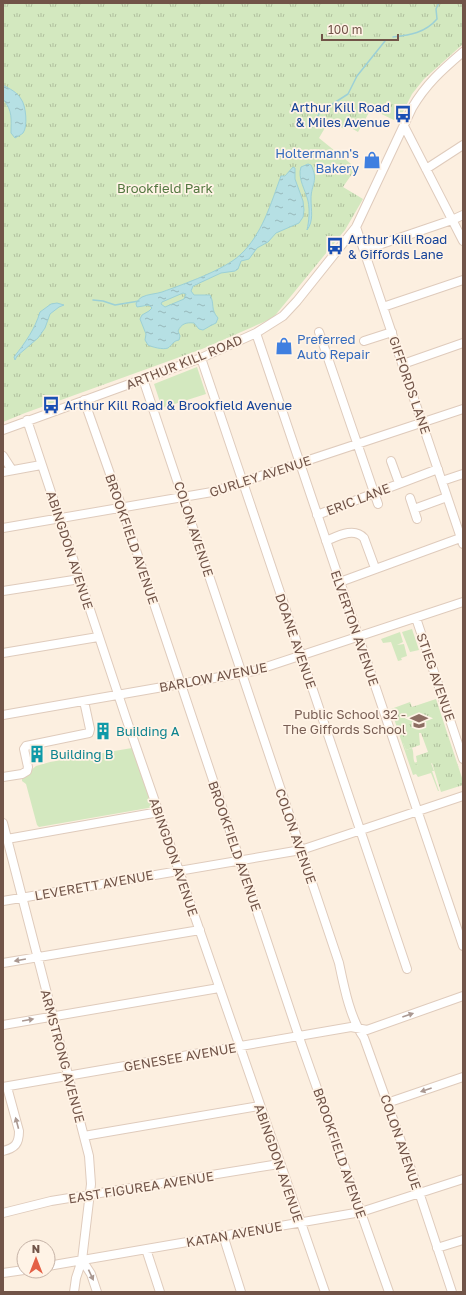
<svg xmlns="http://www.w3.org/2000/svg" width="466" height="1295" font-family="'Golos Text',sans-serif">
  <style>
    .grass { fill: #d3e8bf }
    .park { fill: url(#park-tufts) }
    .water { fill: url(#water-ripples); stroke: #9cd0d6; fill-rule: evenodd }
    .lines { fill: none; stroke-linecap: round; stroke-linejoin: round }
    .stream { stroke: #9cd0d6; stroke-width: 1.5 }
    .minor-casing { stroke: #dfcbbc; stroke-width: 10 }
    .minor { stroke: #fff; stroke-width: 8 }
    .oneway { fill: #aa9891 }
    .labels { text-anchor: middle; stroke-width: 3.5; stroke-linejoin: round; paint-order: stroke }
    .transit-label { font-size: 13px; fill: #164399; stroke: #fff3e6; text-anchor: start }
    .shop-label { font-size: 13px; fill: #366cbe; stroke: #fff3e6; text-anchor: end }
    .park-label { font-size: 13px; fill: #547841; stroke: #fff3e6 }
    .street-label { font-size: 13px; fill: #715448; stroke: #fff3e6 }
    .education-label { font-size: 13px; fill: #785e54; stroke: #fff3e6; text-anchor: end }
    .culture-label { font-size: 13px; fill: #0d838f; stroke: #fff3e6; text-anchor: start }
  </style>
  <defs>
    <pattern id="park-tufts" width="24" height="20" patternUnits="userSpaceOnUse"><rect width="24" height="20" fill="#d3e8bf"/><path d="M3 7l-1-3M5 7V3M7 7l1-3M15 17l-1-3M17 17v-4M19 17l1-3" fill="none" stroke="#b0bf9d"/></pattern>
    <pattern id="water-ripples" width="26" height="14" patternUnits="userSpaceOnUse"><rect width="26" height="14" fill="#b6e0e4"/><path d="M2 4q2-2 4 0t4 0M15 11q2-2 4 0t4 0" fill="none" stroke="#98b8bb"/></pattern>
  </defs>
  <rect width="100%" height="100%" fill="#fcefe0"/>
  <path class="grass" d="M197 367 206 394 162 408 154 384Z
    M412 629 419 650 410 652 402 632Z
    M400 632 403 642 397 645 404 644 407 656 401 658 402 660 398 661 391 642 383 643 381 639Z
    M403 733V743L406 750 412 748C415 755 411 761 418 766L431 763 434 771H432L439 791H438L431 773 418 777 416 774 413 775 399 734Z
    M132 748 133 749 154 807 39 827 37 825 26 784 22 781V778L36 766 50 762Z"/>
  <path class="park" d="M3 3H463V44L424 79 412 94 398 122 371 109 358 132 346 125 344 129 339 126 338 127 329 121 319 138 356 168 343 187 363 199 345 230 273 318 202 349 25 413 3 422Z
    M436 699 463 781V785L441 792 432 763C426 769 420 769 414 763L417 762 416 756 428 752 421 733H419L420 745 406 750 403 743V734H399L391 709 410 702 412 707Z"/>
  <path class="water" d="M3 85C10 89 17 92 21 99 26 105 28 127 23 133 21 135 18 136 15 138L11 133C11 119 13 111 3 99Z
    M308 164 311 165C319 181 311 184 311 199 311 210 314 221 307 230 309 221 310 210 308 201 306 191 297 178 301 167Z
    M293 167 295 168V179L303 201 304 210 303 217 299 223 276 233 268 242 257 248 249 259 241 261 238 269 235 271 221 273 193 286 191 291 194 295H210C215 304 210 309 218 318L216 323 210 326 203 330 199 329 194 323C186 322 181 324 178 331L180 336 179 340C173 341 172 345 168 348 163 350 152 347 148 345L145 340 146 334 140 319 142 315 149 311 152 308 149 305 137 307 136 304C137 301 139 299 142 297 148 294 156 294 162 292 184 284 224 270 240 255 262 235 271 203 281 176H285ZM183 293 186 294 184 299 165 307 161 304 162 302Z
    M57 303 64 305 59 307 50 314 45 328 38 338 17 356 15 360 14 357C25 343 35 329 40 312L51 304Z"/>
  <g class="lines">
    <path class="stream" d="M393 37C410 35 425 33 437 19L436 9 439 3
      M312 127 320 112 348 94 357 76 385 41
      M93 300 103 301 115 305 139 301"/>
    <g class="minor-casing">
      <path id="minor" d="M404 126 463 241
        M426 169 463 145
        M356 227 463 544
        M364 250 452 220 463 215
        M383 307 463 280
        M319 332 378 504
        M256 333 463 946
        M364 341 392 332
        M201 358 407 969
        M403 364 463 343
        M143 379 339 963C344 987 350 1018 364 1038L417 1186 452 1292
        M84 400 122 508 301 1043 389 1292
        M27 420 126 718 325 1292
        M3 430 201 358 256 333 283 316 297 301 356 227 412 108C426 84 442 70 463 52
        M3 456 12 470
        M391 461 399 483
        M3 472 41 465
        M442 481 463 474
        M410 498 417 519
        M414 509 447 497
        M317 515 438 469
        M3 528 212 492 463 409
        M326 541C338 536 354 527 364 538L375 568
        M340 582 463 537
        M3 591 80 579
        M416 618 463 759
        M3 653 98 637
        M3 715 254 671 463 602
        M3 777 22 774 27 771 28 767 24 749 26 746 89 733 90 729 84 701
        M3 823 89 1156 91 1184 82 1260 76 1278 74 1292
        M7 839 159 812
        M3 901 301 850 463 796
        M3 963 200 930
        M3 1025 219 988
        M3 1087 351 1027 367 1030 463 996
        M387 1103 463 1077
        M84 1136 259 1106
        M3 1151C15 1148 19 1144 19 1131L7 1087
        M3 1213 51 1201 279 1164
        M223 1235 241 1292
        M437 1248 463 1240
        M146 1249 160 1292
        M82 1260 91 1274 97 1292
        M48 1266 361 1212 463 1179
        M3 1273 24 1270"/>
    </g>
    <use href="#minor" class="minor"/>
  </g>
  <defs><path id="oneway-solid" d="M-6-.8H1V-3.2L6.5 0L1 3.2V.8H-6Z"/></defs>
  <g class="oneway">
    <use href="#oneway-solid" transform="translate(20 960) rotate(170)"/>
    <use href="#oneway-solid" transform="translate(408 1015) rotate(-19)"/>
    <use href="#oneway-solid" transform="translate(28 1020) rotate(-10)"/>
    <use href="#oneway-solid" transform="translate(426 1090) rotate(161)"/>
    <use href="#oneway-solid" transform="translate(17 1123) rotate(-105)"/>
    <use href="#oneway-solid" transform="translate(91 1275) rotate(65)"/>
  </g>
  <defs>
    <g id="bus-bare" transform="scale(1.38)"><path d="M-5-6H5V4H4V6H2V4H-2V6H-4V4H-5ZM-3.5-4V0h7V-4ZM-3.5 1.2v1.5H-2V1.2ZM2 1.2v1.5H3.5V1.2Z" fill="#1a4fb4" stroke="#fff3e6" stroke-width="2.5" paint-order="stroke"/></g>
    <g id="shop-bare" transform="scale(1.38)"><path d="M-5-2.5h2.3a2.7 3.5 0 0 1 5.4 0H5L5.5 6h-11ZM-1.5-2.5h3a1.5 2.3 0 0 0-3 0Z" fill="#3f7fe0" stroke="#fff3e6" stroke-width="2.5" paint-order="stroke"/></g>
    <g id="school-bare" transform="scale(1.38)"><path d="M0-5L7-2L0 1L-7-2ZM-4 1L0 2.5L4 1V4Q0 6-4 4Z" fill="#8d6e63" stroke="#fff3e6" stroke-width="2.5" paint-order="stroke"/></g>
    <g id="building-bare" transform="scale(1.38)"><path d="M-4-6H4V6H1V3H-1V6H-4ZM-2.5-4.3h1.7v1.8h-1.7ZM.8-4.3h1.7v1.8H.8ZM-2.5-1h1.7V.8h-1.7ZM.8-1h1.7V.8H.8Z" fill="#0f9aa8" stroke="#fff3e6" stroke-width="2.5" paint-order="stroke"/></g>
  </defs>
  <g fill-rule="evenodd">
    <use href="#bus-bare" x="403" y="114"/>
    <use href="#shop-bare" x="372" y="160"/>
    <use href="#bus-bare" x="335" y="246"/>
    <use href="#shop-bare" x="284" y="346"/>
    <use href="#bus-bare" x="51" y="405"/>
    <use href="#school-bare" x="419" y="721"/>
    <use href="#building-bare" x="103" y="731"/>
    <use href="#building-bare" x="37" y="754"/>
  </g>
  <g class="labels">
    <g class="transit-label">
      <text x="390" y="112" text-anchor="end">Arthur Kill Road<tspan x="390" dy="15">&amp; Miles Avenue</tspan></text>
      <text x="348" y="244">Arthur Kill Road<tspan x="348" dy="15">&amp; Giffords Lane</tspan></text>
      <text x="64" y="410">Arthur Kill Road &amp; Brookfield Avenue</text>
    </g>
    <g class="shop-label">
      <text x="359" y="158">Holtermann's<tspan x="359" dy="15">Bakery</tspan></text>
      <text x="297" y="344" text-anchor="start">Preferred<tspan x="297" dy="15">Auto Repair</tspan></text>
    </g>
    <g class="park-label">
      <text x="165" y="193">Brookfield Park</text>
    </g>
    <g class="street-label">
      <text transform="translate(184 362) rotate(-22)" y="5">ARTHUR KILL ROAD</text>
      <text transform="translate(410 385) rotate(71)" y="5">GIFFORDS LANE</text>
      <text transform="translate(260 476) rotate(-18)" y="5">GURLEY AVENUE</text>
      <text transform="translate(358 499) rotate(-21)" y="5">ERIC LANE</text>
      <text transform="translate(194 529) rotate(72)" y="5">COLON AVENUE</text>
      <text transform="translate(132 539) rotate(71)" y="5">BROOKFIELD AVENUE</text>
      <text transform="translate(70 550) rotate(72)" y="5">ABINGDON AVENUE</text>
      <text transform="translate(355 628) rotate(71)" y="5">ELVERTON AVENUE</text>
      <text transform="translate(296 641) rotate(71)" y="5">DOANE AVENUE</text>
      <text transform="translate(213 677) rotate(-11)" y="5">BARLOW AVENUE</text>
      <text transform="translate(436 677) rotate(71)" y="5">STIEG AVENUE</text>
      <text transform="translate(296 836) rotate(71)" y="5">COLON AVENUE</text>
      <text transform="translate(235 846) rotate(71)" y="5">BROOKFIELD AVENUE</text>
      <text transform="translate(174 857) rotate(71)" y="5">ABINGDON AVENUE</text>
      <text transform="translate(94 885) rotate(-10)" y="5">LEVERETT AVENUE</text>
      <text transform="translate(63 1056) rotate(75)" y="5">ARMSTRONG AVENUE</text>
      <text transform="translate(180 1057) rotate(-10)" y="5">GENESEE AVENUE</text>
      <text transform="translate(401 1142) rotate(71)" y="5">COLON AVENUE</text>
      <text transform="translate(340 1153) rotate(71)" y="5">BROOKFIELD AVENUE</text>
      <text transform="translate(279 1163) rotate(71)" y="5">ABINGDON AVENUE</text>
      <text transform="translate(141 1187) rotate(-9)" y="5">EAST FIGUREA AVENUE</text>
      <text transform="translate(234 1234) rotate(-10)" y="5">KATAN AVENUE</text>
    </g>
    <g class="education-label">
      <text x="406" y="719">Public School 32 -<tspan x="406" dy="15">The Giffords School</tspan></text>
    </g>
    <g class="culture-label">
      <text x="116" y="736">Building A</text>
      <text x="50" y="759">Building B</text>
    </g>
  </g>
  <rect width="466" height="1295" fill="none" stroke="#715448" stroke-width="8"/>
  <g transform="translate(36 1259)"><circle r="19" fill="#fff3e6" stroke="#c6b3a7"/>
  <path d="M0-3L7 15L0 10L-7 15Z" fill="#e46046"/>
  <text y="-6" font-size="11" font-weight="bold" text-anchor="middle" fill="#715448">N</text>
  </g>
  <path d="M322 34v6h76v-6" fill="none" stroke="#715448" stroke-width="2"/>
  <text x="328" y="34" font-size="12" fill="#715448" stroke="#fff3e6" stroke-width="3" paint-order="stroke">100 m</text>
</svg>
